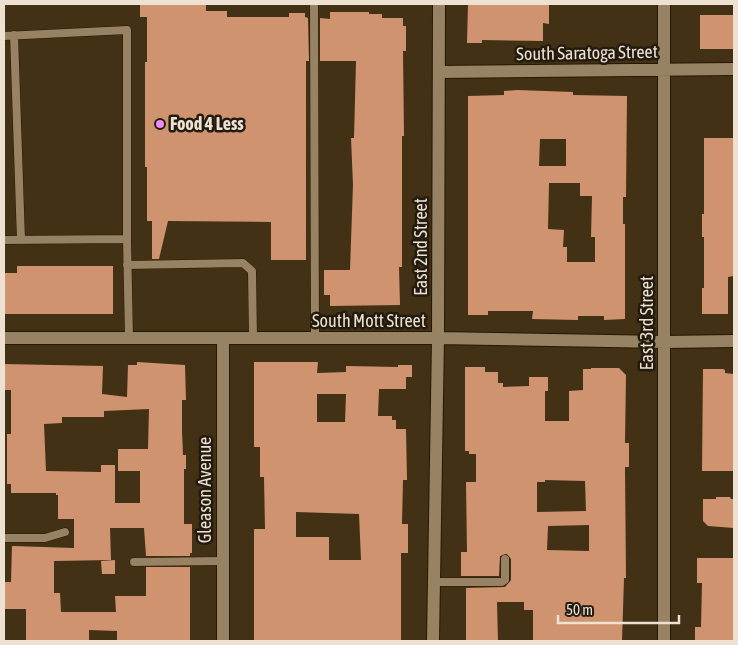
<svg xmlns="http://www.w3.org/2000/svg" width="738" height="645" font-family="'Asap Condensed',sans-serif">
  <style>
    .building { fill: #cf946f; fill-rule: evenodd }
    .lines { fill: none; stroke-linecap: round; stroke-linejoin: round }
    .service-casing { stroke: #291800; stroke-width: 9 }
    .minor-casing { stroke: #291800; stroke-width: 14 }
    .service { stroke: #978264; stroke-width: 8 }
    .minor { stroke: #978264; stroke-width: 12 }
    .poi-dot { fill: #ed8cf9; stroke: #231b0f; stroke-width: 2 }
    .labels { text-anchor: middle; stroke-width: 5; stroke-linejoin: round; paint-order: stroke }
    .street-label { font-size: 18px; fill: #ede1d1; stroke: #231b0f }
    .poi-label { font-size: 18px; font-weight: bold; fill: #ede1d1; stroke: #231b0f; text-anchor: start }
  </style>
  <rect width="100%" height="100%" fill="#433115"/>
  <path class="building" d="M140 4H206V11H227V17H289V13H305V17L308 18 309 61H306V260H271V222L168 221 159 259H152V221H147V167H145V62H147V17H140Z
    M468 4H549V24L543 23V41L482 40V43H467Z
    M330 12H369V14H382V18H403V26H406V51H403L404 136H402V267H399L400 305 330 306V295H324V270H350L353 185 351 138H354L356 61H320V18L330 19Z
    M700 15H734V49H700Z
    M517 90 573 92V95L627 96 626 197H623V224H625V319L604 320V316H578V320L532 319 533 311H488V315H468V96L504 95V91ZM540 139H566V166H539ZM549 183H580V196H592L591 237H595V262H567V247H563L564 230 548 229Z
    M704 138H734V276L728 277V314H702V288H704V237H702V214H704Z
    M17 266H113V314H4V273H17Z
    M137 362 185 365 186 400H182V431L183 455H186V469H184V524H192V553H190V556H146L144 528H110L111 560 54 561V593H60L61 612H116L115 596H146V567H190V641H119L117 640V631L89 630V641H26V609H4V582H11L12 546 74 548V519H58V495H56V493H11V484H7V434H11V390H4V364L103 366 102 394 127 397 128 365H137ZM149 409 148 449H118V471H140V503H115V465H101V472L46 471 44 424 62 423V417H104V411Z
    M254 362H318L317 373 346 372V366L398 367V365H412V377H406V389H379L378 416H392V420H396V429H406L407 480H403L402 524H408V553H401V641H254V529H265L264 477H260V447H254ZM317 394H346L345 422H317ZM296 512 359 514 361 560H329V537H296Z
    M465 367H485V372H498V383H503V387L529 386V377H548V391H545V421H569V391L583 390V369H591V368H619L626 375 625 443H629V467H625L626 578H624L622 641H533V610H524V602H497L498 641H466V588L505 587 511 580V559L507 554 500 556 499 576H461V552H467L466 482H476V454H469V451H465ZM545 480 585 481 586 511 537 512V482H545ZM589 525V551L547 550 548 526Z
    M703 369H723L725 370V373L734 374 733 471H702Z
    M716 497H730L731 499H734V528L708 526 703 521V499H716Z
    M697 558H734V641H695V627H701L702 583H697Z
    M115 560V574H102L101 561Z"/>
  <g class="lines">
    <g class="service-casing">
      <path id="service" d="M314 4 315 338
        M14 35 21 240
        M4 36 127 30V239L4 240
        M127 239 129 338
        M127 265 243 263 252 271 253 338
        M4 538H45L65 532
        M134 562 223 561
        M434 582H502L505 580V559"/>
    </g>
    <g class="minor-casing">
      <path id="minor" d="M439 72 734 69
        M4 338H438L665 342 734 341
        M223 338V641
        M433 641 438 338 439 4
        M664 641V4"/>
    </g>
    <use href="#service" class="service"/>
    <use href="#minor" class="minor"/>
  </g>
  <circle class="poi-dot" cx="160" cy="124" r="5"/>
  <g class="labels">
    <g class="street-label">
      <text transform="translate(587 53) rotate(-1)" y="6">South Saratoga Street</text>
      <text transform="translate(421 247) rotate(-90)" y="6">East 2nd Street</text>
      <text x="369" y="327">South Mott Street</text>
      <text transform="translate(647 323) rotate(-90)" y="6">East 3rd Street</text>
      <text transform="translate(205 490) rotate(-90)" y="6">Gleason Avenue</text>
    </g>
    <g class="poi-label">
      <text x="170" y="130">Food 4 Less</text>
    </g>
  </g>
  <rect width="738" height="645" fill="none" stroke="#ede1d1" stroke-width="10"/>
  <path d="M558 615v8h121v-8" fill="none" stroke="#ede1d1" stroke-width="2.5"/>
  <text x="566" y="615" font-size="15" fill="#ede1d1" stroke="#231b0f" stroke-width="4" paint-order="stroke">50 m</text>
</svg>
